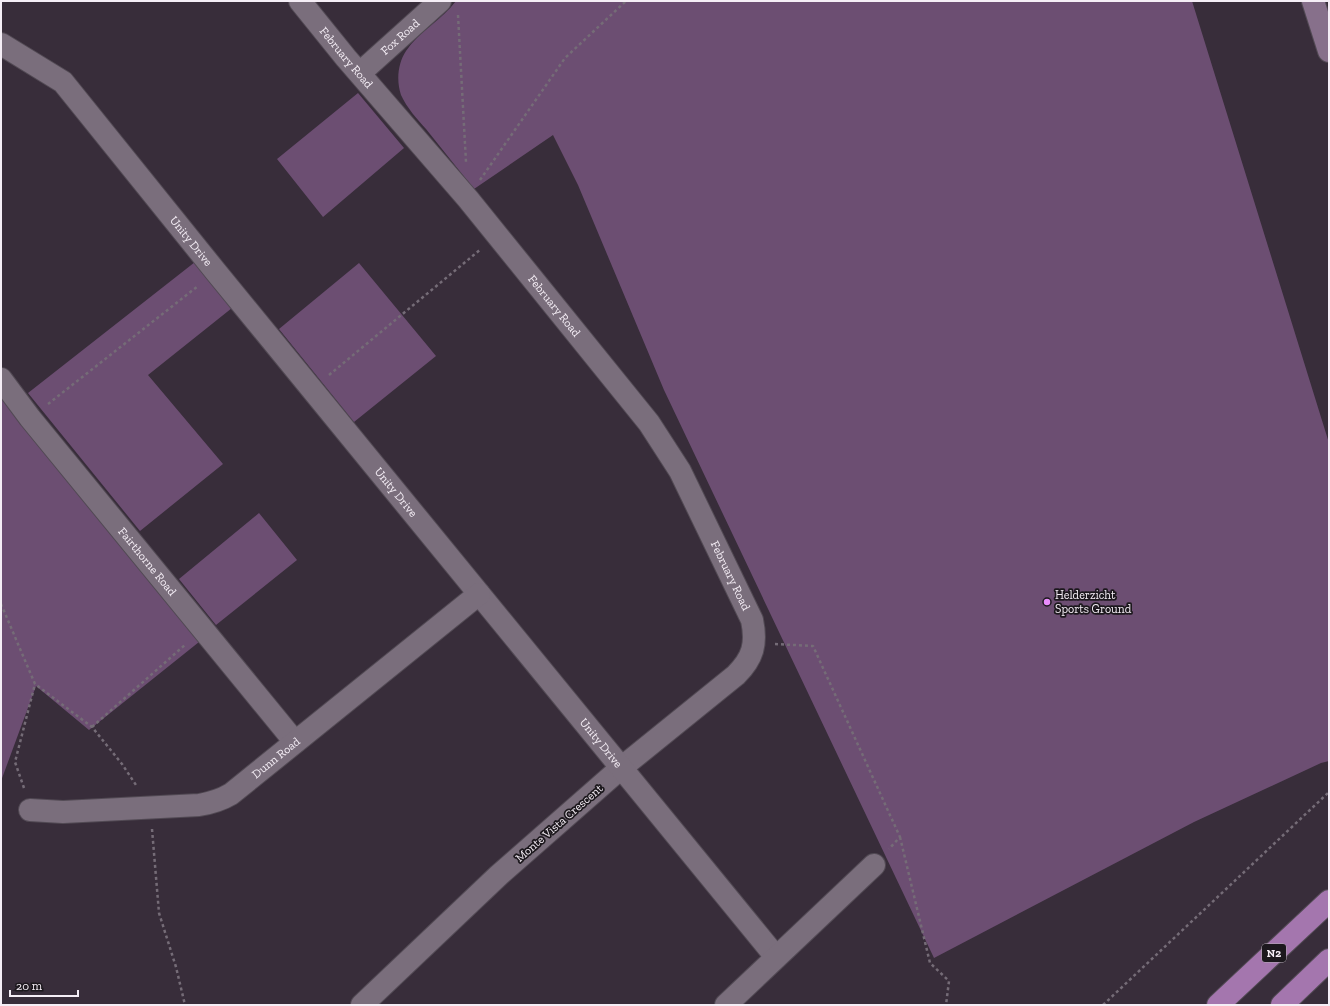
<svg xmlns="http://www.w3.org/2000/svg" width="1330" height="1006" font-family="'Zilla Slab',serif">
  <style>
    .green { fill: #6c4e72 }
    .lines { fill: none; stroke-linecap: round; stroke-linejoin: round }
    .street-casing { stroke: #524a54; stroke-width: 24 }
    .secondary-casing { stroke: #524a54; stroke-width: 24 }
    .highway-casing { stroke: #524a54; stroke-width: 24 }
    .path { stroke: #756c77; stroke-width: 2.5; stroke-dasharray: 3 3; stroke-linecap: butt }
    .street { stroke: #7a6e7c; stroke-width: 22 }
    .secondary { stroke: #87708b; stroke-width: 22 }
    .highway { stroke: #a476ae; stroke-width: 22 }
    .poi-dot { fill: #ea8dfd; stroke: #1c181d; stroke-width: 1.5 }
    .labels { text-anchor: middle; stroke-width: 3.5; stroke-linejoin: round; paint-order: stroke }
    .shield { fill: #1c181d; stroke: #b4aeb5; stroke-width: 1 }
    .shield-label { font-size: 11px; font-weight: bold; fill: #f5eef6 }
    .street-label { font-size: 12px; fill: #f5eef6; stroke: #1c181d }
    .poi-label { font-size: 12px; fill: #f5eef6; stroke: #1c181d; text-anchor: start }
  </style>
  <rect width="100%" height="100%" fill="#382d3a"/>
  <path class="green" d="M456 1H1192L1329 443V761L1321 763 1194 822 934 958 664 390 578 185 553 135 474 189C458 169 442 149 426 129 417 119 407 108 401 95 396 80 398 63 406 51 419 31 442 20 456 1Z
    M358 93 404 148 323 217 277 159Z
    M195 262 232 308 148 375 223 464 140 531 28 393Z
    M359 263 436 356 354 422 279 329Z
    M1 382 204 638 89 730 36 686 1 781Z
    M259 513 297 560 216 625 179 579Z"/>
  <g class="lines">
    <g class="street-casing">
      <g id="street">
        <path id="s1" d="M300 1 346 58 468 199 649 423 680 471 752 620C757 644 753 658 736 675L621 768 499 875 362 1005"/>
        <path id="s2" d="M1 44 63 82 216 272 776 957"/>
        <path id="s3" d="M360 73 440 1"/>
        <path id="s4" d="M1 379 30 418 295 742"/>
        <path id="s5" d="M30 810 63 812 199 805C211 803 221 800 231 794L479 594"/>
        <path d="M726 1005 874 865"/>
      </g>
    </g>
    <g class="secondary-casing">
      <path id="secondary" d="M1313 1 1329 51"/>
    </g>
    <g class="highway-casing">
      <path id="highway" d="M1218 1005 1329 901
        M1282 1005 1329 960"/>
    </g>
    <path class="path" d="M458 15 466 162
      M480 180 565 58 626 1
      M329 375 481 249
      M48 404 198 286
      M1 604 35 684 92 727 122 764 136 785
      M775 644 813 646 900 837 889 849
      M92 727 186 644
      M24 788 15 762 35 684
      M152 829 159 913 176 967 185 1005
      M900 837 930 963 949 981 946 1005
      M1103 1005 1329 792"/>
    <use href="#street" class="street"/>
    <use href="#secondary" class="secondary"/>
    <use href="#highway" class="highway"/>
  </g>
  <circle class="poi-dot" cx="1047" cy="602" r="4"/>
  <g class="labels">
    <rect class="shield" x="1262" y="944" width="24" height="18" rx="3"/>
    <g class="shield-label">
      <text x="1274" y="957">N2</text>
    </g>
    <g class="street-label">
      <text dy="4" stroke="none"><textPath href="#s3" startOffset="54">Fox Road</textPath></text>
      <text dy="4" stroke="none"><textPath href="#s1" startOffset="73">February Road</textPath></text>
      <text dy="4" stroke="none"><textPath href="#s2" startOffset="277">Unity Drive</textPath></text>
      <text dy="4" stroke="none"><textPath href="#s1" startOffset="397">February Road</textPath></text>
      <text dy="4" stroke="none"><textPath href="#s2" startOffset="601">Unity Drive</textPath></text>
      <text dy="4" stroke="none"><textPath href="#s4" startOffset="234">Fairthorne Road</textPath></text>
      <text dy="4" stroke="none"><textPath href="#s1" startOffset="721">February Road</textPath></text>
      <text dy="4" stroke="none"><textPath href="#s2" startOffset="925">Unity Drive</textPath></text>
      <text dy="4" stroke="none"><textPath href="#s5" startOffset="261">Dunn Road</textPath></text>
      <text transform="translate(559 823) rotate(-41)" y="4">Monte Vista Crescent</text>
    </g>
    <g class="poi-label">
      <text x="1055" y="599">Helderzicht<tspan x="1055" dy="14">Sports Ground</tspan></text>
    </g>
  </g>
  <rect width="1330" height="1006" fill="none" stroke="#f5eef6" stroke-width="4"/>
  <path d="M10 990v6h68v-6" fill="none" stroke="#f5eef6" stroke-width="2"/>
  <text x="16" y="990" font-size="12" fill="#f5eef6" stroke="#1c181d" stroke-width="3" paint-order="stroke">20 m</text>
</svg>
